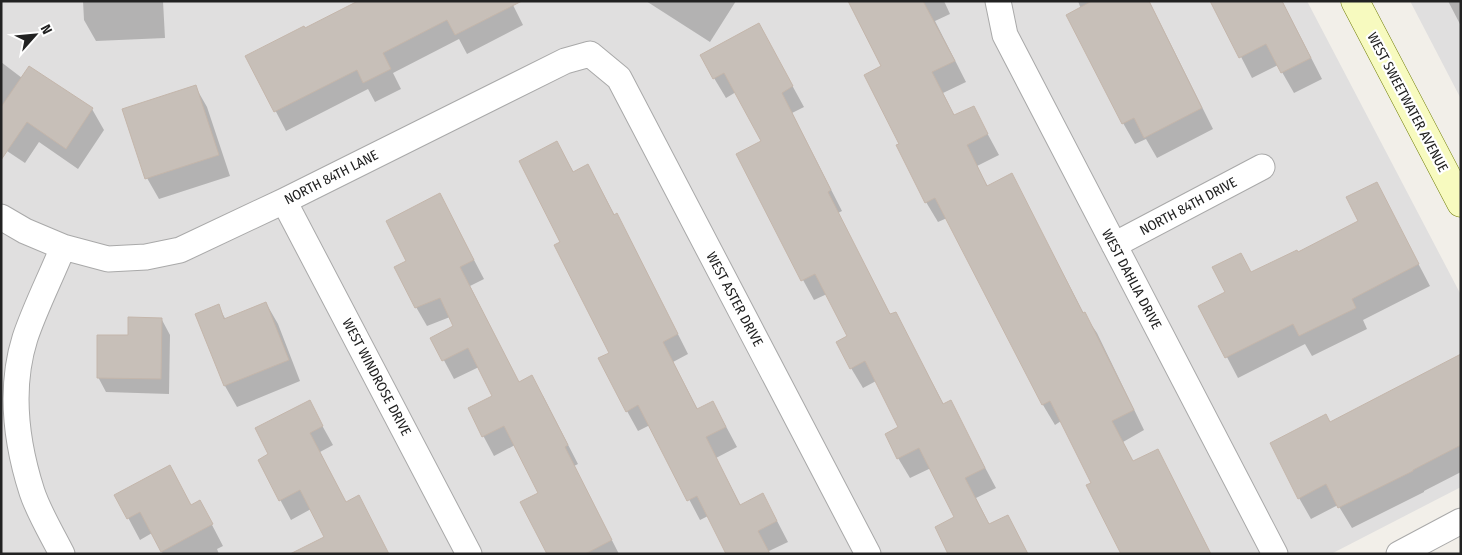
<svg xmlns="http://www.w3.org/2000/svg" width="1462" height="555" font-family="'Fira Sans Condensed',sans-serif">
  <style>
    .residential { fill: #e0dfdf }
    .shadow { fill: #0003 }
    .building { fill: #c7bfb8; stroke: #c4b6ab }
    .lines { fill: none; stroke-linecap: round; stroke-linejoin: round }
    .street-casing { stroke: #a9a9a9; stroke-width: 27 }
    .secondary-casing { stroke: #707d05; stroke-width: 29 }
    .street { stroke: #fff; stroke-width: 25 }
    .secondary { stroke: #f7fabf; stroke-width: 28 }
    .labels { text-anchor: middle; stroke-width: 4.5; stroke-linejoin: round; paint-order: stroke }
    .street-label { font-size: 14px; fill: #222; stroke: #fff }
  </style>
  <rect width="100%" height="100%" fill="#f2efe9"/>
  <path class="residential" d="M1 1H1307L1461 295V487L1331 554H1Z
    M1410 1H1461V99Z"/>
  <path class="shadow" d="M83 1H163L165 38 96 41 84 20Z
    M511 1 523 25 467 54 459 39 393 73 401 89 375 102 368 89 286 131 247 56 305 30Z
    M646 1H736L710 42Z
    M849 1H944L950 14 935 21 966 82 943 93 955 117 973 107 999 155 977 166 988 187 1012 175 1084 314 1097 333 1144 430 1123 442 1133 463 1169 471 1211 554H1123L1093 483 1061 421 1055 425 1043 405 947 218 938 222 926 202 901 144 882 67Z
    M1078 1H1149L1213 129 1157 158 1146 139 1135 144 1123 123Z
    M1212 1H1282L1322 79 1294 93 1278 65 1252 78Z
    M1448 1H1461V26Z
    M770 45 804 107 792 113 842 211 838 213 891 316 895 313 944 405 950 402 996 488 976 498 990 526 1008 516 1028 554H950L956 518 931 468 910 478 898 458 900 428 876 381 863 388 851 368 849 337 827 294 814 300 803 280 763 142 736 92 726 98 714 78Z
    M1 62 22 78 92 109 104 130 78 169 39 142 25 163 1 147Z
    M195 86 207 107 230 176 159 199 147 178Z
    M557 143 574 173 588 165 615 216 628 235 688 354 673 362 698 410 713 402 737 447 716 458 741 506 762 495 774 515 788 542 769 551 770 554H728L708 516 700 520 650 425 638 431 627 411Z
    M1376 183 1430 286 1363 320 1367 329 1312 356 1305 344 1238 378 1200 306 1227 292 1251 274 1297 253 1360 222Z
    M440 195 484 279 470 286 519 383 543 396 578 464 574 466 619 554H548L540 493 515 445 494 456 469 409 494 396 479 367 454 379 432 338 455 326 450 317 427 326 416 307 408 261Z
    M266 303 278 324 300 381 237 407 225 386 196 315 218 306 226 320Z
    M162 320 170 335 169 394 106 392 98 377 129 337Z
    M1461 356V472L1424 491V492L1352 528 1338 505 1311 519 1299 498 1330 424Z
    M309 402 333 445 320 452 346 503 325 537 311 509 291 520 259 460 270 454Z
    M116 495 192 506 211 523 223 546 217 549 219 554H163L152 533 140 540Z"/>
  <path class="building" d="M358 1H522L455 35 447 20 383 53 391 69 363 83 357 70 274 112 245 56 304 26 305 28Z
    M848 1H923L955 61 932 72 954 115 974 106 988 134 967 145 987 186 1012 173 1083 313 1085 312 1134 410 1112 421 1133 461 1158 449 1211 554H1121L1086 485 1091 483 1050 401 1042 405 935 198 925 203 896 145 899 144 864 75 881 66Z
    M1092 1H1149L1202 108 1144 138 1134 118 1122 124 1066 15Z
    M1210 1H1282L1311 58 1281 73 1266 44 1239 58Z
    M759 23 793 86 782 93 831 190 828 192 890 314 896 312 943 404 951 400 985 468 965 478 989 524 1008 515 1028 554H948L935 527 954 517 919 448 897 459 885 434 898 427 865 361 850 369 836 342 847 336 815 274 801 281 736 154 761 141 724 73 713 79 700 55Z
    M29 66 93 108 66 149 27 122 1 160V107Z
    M196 85 219 155 145 179 122 109Z
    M557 141 573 172 588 164 614 215 617 213 678 334 663 342 697 409 713 401 726 427 706 437 740 505 763 493 777 521 758 531 770 554H726L697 496 687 501 638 405 626 412 598 358 609 353 554 245 560 242 519 161Z
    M1377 182 1419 264 1352 299 1356 308 1299 336 1293 324 1225 358 1198 306 1225 292 1212 267 1241 253 1251 272 1297 250 1298 252 1358 221 1346 197Z
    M440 193 474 260 460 267 519 382 532 375 568 445 565 447 612 540 585 554H547L520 502 538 493 504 426 482 437 468 408 492 396 468 348 442 361 430 338 453 326 440 298 415 308 394 267 406 261 386 221Z
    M266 302 289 360 224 386 195 314 219 304 224 319Z
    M128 317 162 318 161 379 97 378V335H128Z
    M1461 354V445L1413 470V471L1338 508 1326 484 1298 499 1270 443 1326 414 1330 422Z
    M310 400 323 426 310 433 346 502 359 495 389 554H290L324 537 300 490 279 501 258 460 268 454 255 428Z
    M170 465 191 505 200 500 213 524 161 552 140 512 127 519 114 495Z"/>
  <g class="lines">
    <g class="street-casing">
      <path id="street" d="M998 1 1005 35 1275 554
        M284 201 469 554
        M1 217 25 231 63 247 108 259 146 257 180 250 284 201 565 61 590 54 619 78 868 554
        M1114 245 1262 167
        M62 554C52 534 39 513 32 492 16 442 9 389 25 338 35 308 51 277 63 247
        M1399 554 1461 521"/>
    </g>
    <g class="secondary-casing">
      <path id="secondary" d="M1355 1 1461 203"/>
    </g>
    <use href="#street" class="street"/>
    <use href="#secondary" class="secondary"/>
  </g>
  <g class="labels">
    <g class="street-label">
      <text transform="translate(1408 102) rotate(62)" y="5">WEST SWEETWATER AVENUE</text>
      <text transform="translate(331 177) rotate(-27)" y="5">NORTH 84TH LANE</text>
      <text transform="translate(1188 206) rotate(-28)" y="5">NORTH 84TH DRIVE</text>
      <text transform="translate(1132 279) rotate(62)" y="5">WEST DAHLIA DRIVE</text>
      <text transform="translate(735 299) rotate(62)" y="5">WEST ASTER DRIVE</text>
      <text transform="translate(377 377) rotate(62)" y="5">WEST WINDROSE DRIVE</text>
    </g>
  </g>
  <rect width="1462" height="555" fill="none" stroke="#222222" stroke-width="5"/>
  <g transform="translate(35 35) rotate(63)" stroke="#ffffff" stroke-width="4" paint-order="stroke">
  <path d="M0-4L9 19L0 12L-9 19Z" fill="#222222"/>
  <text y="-8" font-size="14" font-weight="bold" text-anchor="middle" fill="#222222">N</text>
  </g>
</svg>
